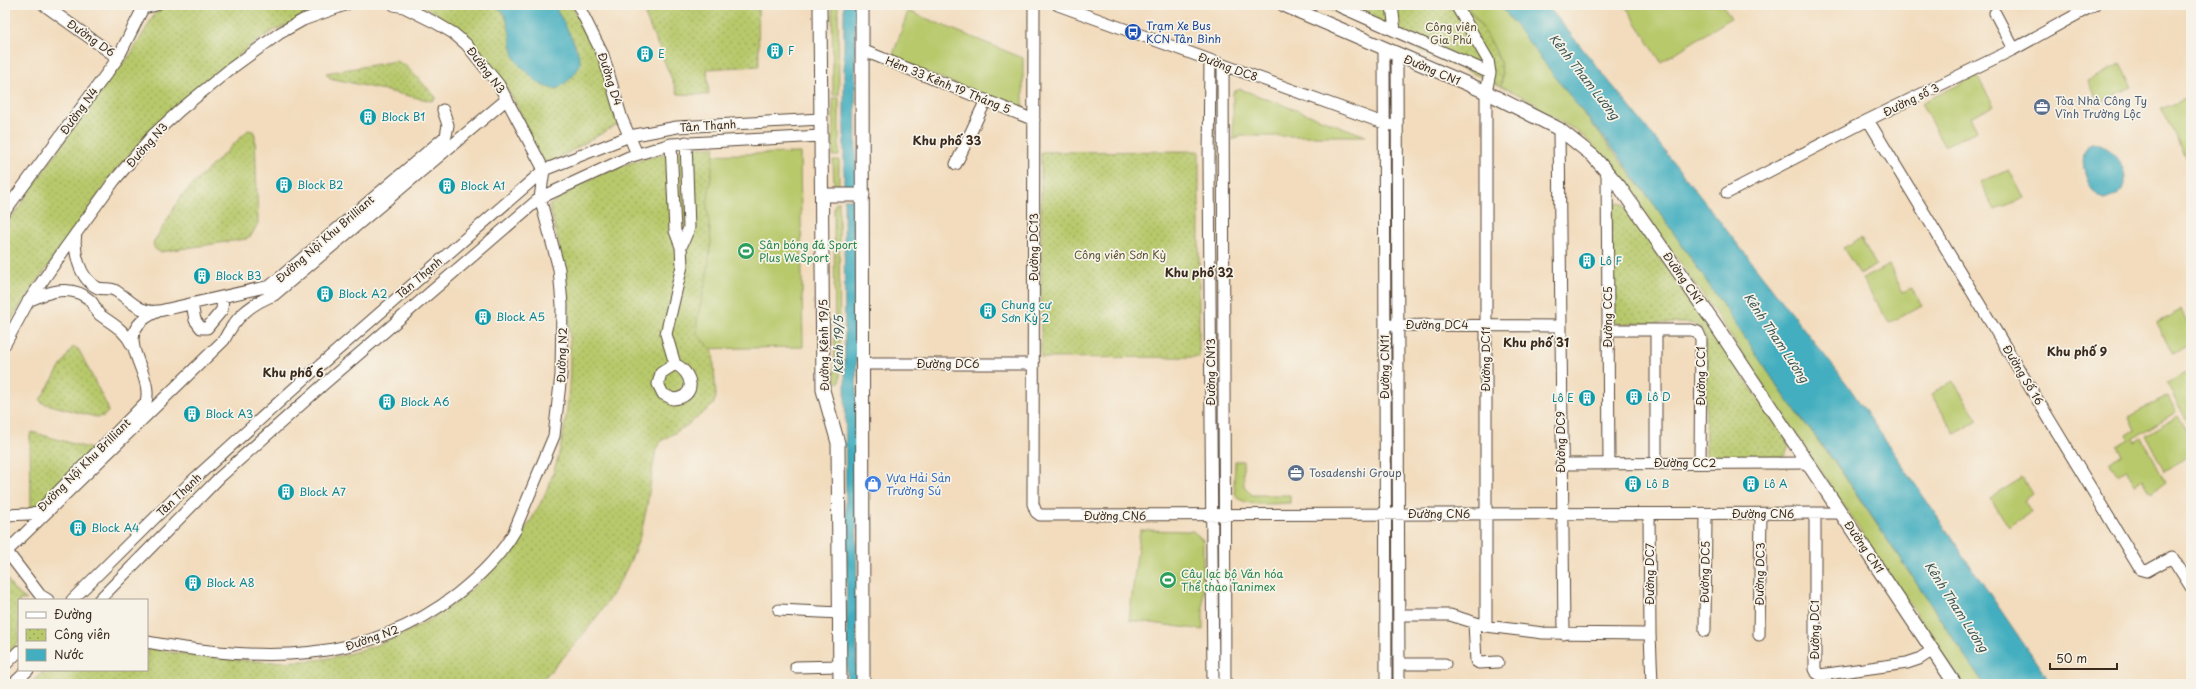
<svg xmlns="http://www.w3.org/2000/svg" width="2196" height="689" font-family="'Playpen Sans',sans-serif">
  <style>
    .green { fill: #b8c96c; stroke: #7a7a45 }
    .park { fill: url(#park-dots); stroke: #7a7a45 }
    .water { fill: #42aebf; stroke: #3e6c6e }
    .lines { fill: none; stroke-linecap: round; stroke-linejoin: round }
    .minor-casing { stroke: #564536; stroke-width: 13 }
    .tertiary-casing { stroke: #564536; stroke-width: 15 }
    .minor { stroke: #fff; stroke-width: 11 }
    .tertiary { stroke: #fff; stroke-width: 13 }
    .labels { text-anchor: middle; stroke-width: 3.5; stroke-linejoin: round; paint-order: stroke }
    .transit-label { font-size: 11px; fill: #164399; stroke: #f7f3e8; text-anchor: start }
    .park-label { font-size: 11px; fill: #5a5232; stroke: #f7f3e8 }
    .street-label { font-size: 11px; fill: #3b2a1e; stroke: #f7f3e8 }
    .culture-label { font-size: 11px; fill: #0d838f; stroke: #f7f3e8; text-anchor: start }
    .service-label { font-size: 11px; fill: #4e5e75; stroke: #f7f3e8; text-anchor: start }
    .leisure-label { font-size: 11px; fill: #27864d; stroke: #f7f3e8; text-anchor: start }
    .shop-label { font-size: 11px; fill: #366cbe; stroke: #f7f3e8; text-anchor: start }
    .water-label { font-size: 12px; font-style: italic; fill: #3d5856; stroke: #f7f3e8 }
    .neighbourhood-label { font-size: 12px; font-weight: bold; fill: #3b2a1e; stroke: #f7f3e8 }
  </style>
  <defs>
    <pattern id="park-dots" width="8" height="8" patternUnits="userSpaceOnUse"><rect width="8" height="8" fill="#b8c96c"/><path d="M2 2h.1M6 6h.1" fill="none" stroke="#97a358" stroke-width="1.8" stroke-linecap="round"/></pattern>
  </defs>
  <rect width="100%" height="100%" fill="#f7f3e8"/>
  <filter id="ink" filterUnits="userSpaceOnUse"><feTurbulence type="fractalNoise" baseFrequency=".025" numOctaves="2"/><feDisplacementMap in="SourceGraphic" scale="8" xChannelSelector="R" yChannelSelector="G"/><feConvolveMatrix kernelMatrix="1 2 1 2 8 2 1 2 1" color-interpolation-filters="sRGB"/></filter>
  <filter id="wash" filterUnits="userSpaceOnUse"><feTurbulence type="fractalNoise" baseFrequency=".012" numOctaves="4" result="noise"/><feDisplacementMap in="SourceGraphic" scale="16" xChannelSelector="R" yChannelSelector="G"/><feGaussianBlur stdDeviation="0.9" result="paint"/><feColorMatrix in="noise" values="0 0 0 0 0 0 0 0 0 0 0 0 0 0 0 0 0 1.4 0 .05"/><feComposite in="paint" operator="in"/></filter>
  <g filter="url(#wash)">
    <rect width="100%" height="100%" fill="#f2dcbd"/>
    <path class="green" d="M832 5H838L839 95H833Z
      M1467 5H1500L1656 207 1785 397 1840 470 1984 684H1963L1720 320 1619 175 1597 149 1577 131 1536 108 1537 104 1501 86C1507 57 1482 29 1467 5Z
      M1625 5H1723L1731 18 1661 62Z
      M908 11 1023 58V108L1018 110 892 58Z
      M2120 64 2132 87 2099 103 2088 81Z
      M1977 76 1994 106 1970 117 1977 131 1944 146 1921 103Z
      M1240 89 1366 136H1240L1233 140V92Z
      M2191 97V166L2161 109Z
      M833 98H839V156H833Z
      M800 153 803 347 693 349 690 155Z
      M833 160H839V190L834 184Z
      M2009 170 2024 198 1995 210 1980 182Z
      M839 201 840 382H835L834 209 835 204Z
      M1861 238 1876 265 1860 274 1843 248Z
      M1889 265 1903 292 1911 288 1922 305 1889 323 1862 279Z
      M2181 310 2191 329V344L2173 354 2156 323Z
      M2191 370V419L2187 421 2167 383Z
      M1953 381 1978 420 1955 434 1931 394Z
      M2168 396 2176 412 2133 438 2135 441 2142 437 2165 482 2151 492 2143 479 2135 485 2126 469 2118 475 2110 464 2122 455 2117 446 2129 439 2127 435 2135 430 2129 417Z
      M2178 416 2191 439V455L2165 471 2146 435Z
      M1235 461H1243L1244 486 1252 495H1290V503C1276 503 1240 509 1235 493 1233 484 1235 471 1235 461Z
      M2022 478 2032 494 2024 500 2031 512 2009 527 1990 498Z
      M1140 530 1193 531 1203 540V630L1129 620Z"/>
    <path class="park" d="M160 5H332L271 32 249 47 156 125 117 168 5 328V227L95 97 131 54Z
      M419 5H571L598 53 620 123 548 164C532 151 528 128 519 110 502 75 457 19 419 5Z
      M669 5H758L759 66 707 69 709 95 678 94 645 15Z
      M1319 5H1467C1482 29 1507 57 1501 86Z
      M396 61 405 65 436 97 435 99 431 101 330 78 326 73Z
      M248 130 253 131 255 135 258 223 251 236 246 239 160 252 155 249 153 244 158 235 182 195Z
      M715 146 707 206 711 241 708 270 697 321V334L713 351 716 397 713 405 686 426 661 441 656 449C651 474 649 500 643 525 628 585 581 641 538 684H30L45 670H147V648C202 658 290 669 344 655 427 634 500 581 540 504 582 426 575 289 549 206 592 169 660 151 715 146Z
      M1199 151V357L1041 358V152Z
      M1618 203 1623 204 1787 440 1789 447 1784 457 1707 458 1706 456 1705 335 1700 327 1689 323 1616 324 1612 320 1611 208Z
      M75 347 79 350 108 408V412L104 416 96 417 42 403 40 400 72 348Z
      M32 432 95 450 37 508 31 509 30 435Z
      M5 575 13 589 27 600H19V642L5 657Z"/>
    <path class="water" d="M493 5H554C560 16 582 53 580 64 577 74 566 83 557 89 548 89 540 85 533 78 528 73 521 68 517 62 507 47 514 11 493 5Z
      M844 5H855L856 190H844Z
      M1500 5H1547L1638 117 1847 384 2051 684H2001L1999 681 1994 684H1984L1841 470 1785 397 1656 207 1618 155 1573 100Z
      M2091 143C2111 143 2134 174 2122 191 2118 196 2110 197 2104 199 2090 196 2073 155 2091 143Z
      M844 199H856L857 684H847Z"/>
  </g>
  <g filter="url(#ink)">
    <g class="lines">
      <g class="minor-casing">
        <path id="minor" d="M44 5 118 58
          M140 5 148 7 156 5
          M394 5 404 7 436 23 453 33 466 44 499 85 544 170 540 198 559 269 562 305 561 375 554 436 513 534
          M578 5 603 55 622 119 637 154
          M1034 5 1033 504 1036 512 1040 515 1842 513
          M1058 5 1389 125
          M1340 5 1341 7 1490 73
          M1392 5 1395 31
          M1456 5 1488 60 1490 73 1486 92V626
          M1995 13 2014 49
          M1384 49 1386 684
          M862 50 1034 120
          M1397 55 1399 684
          M1210 60 1209 163 1213 684
          M1223 65 1225 684
          M1868 120 2140 569 2147 571 2172 557 2191 587
          M1559 129 1564 634
          M671 144 675 231 681 247 682 266 666 334 675 364
          M956 164 986 100
          M1607 171 1609 464
          M1727 193 1868 120 2014 49 2094 5
          M5 211 118 58 144 6
          M76 233C73 251 79 279 98 288 104 290 110 287 116 291 129 299 140 314 157 311
          M681 247 689 228 686 142
          M28 301C48 292 71 283 90 300 95 304 95 311 100 315 114 325 125 330 133 347
          M192 304 195 320 201 328H207L222 310 223 297
          M1390 325 1560 326
          M1608 330H1691L1698 332 1701 339 1700 463
          M5 344 28 302 66 247 114 181 153 135 180 110 229 70 280 33 303 20 345 5
          M675 364C693 373 698 397 673 399L663 394 658 384 661 373Z
          M862 364H1033
          M1656 463V330
          M1561 464 1809 463
          M1815 513V669L1817 673 1820 675 1907 663 1919 659 1933 650
          M1649 514 1650 634 1652 684
          M5 515 29 514 39 511 146 402C155 370 104 333 159 311L270 286 446 136 448 125 443 110
          M5 549 40 595 48 600
          M6 552 224 340C235 318 250 304 274 295L507 99
          M72 600 192 481 310 374 544 170 630 136 677 127 821 119
          M99 600 220 477 324 384 540 198 629 157 671 144 821 136
          M779 610 840 613
          M1399 615H1450L1486 626 1543 633 1650 634
          M1474 623 1476 661 1479 663 1498 662
          M1705 631 1706 514
          M1759 635 1761 514
          M147 642C257 662 365 666 457 594 480 576 502 554 516 529
          M1399 664H1445
          M5 665 19 651
          M796 667 840 666
          M13 684 28 670"/>
      </g>
      <g class="tertiary-casing">
        <path id="tertiary" d="M820 5 823 390 838 443 840 684
          M862 5 863 684
          M1284 5 1486 92 1559 129 1593 156 1619 186 1715 324 1955 684
          M822 195H863"/>
      </g>
      <use href="#minor" class="minor"/>
      <use href="#tertiary" class="tertiary"/>
    </g>
  </g>
  <defs>
    <g id="bus-disc" transform="scale(0.9)"><circle r="9.5" fill="#1a4fb4" stroke="#f7f3e8"/><path d="M-5-6H5V4H4V6H2V4H-2V6H-4V4H-5ZM-3.5-4V0h7V-4ZM-3.5 1.2v1.5H-2V1.2ZM2 1.2v1.5H3.5V1.2Z" fill="#fff"/></g>
    <g id="building-disc" transform="scale(0.9)"><circle r="9.5" fill="#0f9aa8" stroke="#f7f3e8"/><path d="M-4-6H4V6H1V3H-1V6H-4ZM-2.5-4.3h1.7v1.8h-1.7ZM.8-4.3h1.7v1.8H.8ZM-2.5-1h1.7V.8h-1.7ZM.8-1h1.7V.8H.8Z" fill="#fff"/></g>
    <g id="office-disc" transform="scale(0.9)"><circle r="9.5" fill="#5c6f8a" stroke="#f7f3e8"/><path d="M-6-3h4V-5.5h4V-3h4V5H-6ZM-1-4.5V-3h2v-1.5ZM-6 0V1H6V0Z" fill="#fff"/></g>
    <g id="stadium-disc" transform="scale(0.9)"><circle r="9.5" fill="#2e9e5b" stroke="#f7f3e8"/><path d="M0-5a6.5 5 0 1 0 0 10a6.5 5 0 1 0 0-10ZM-3.5-1.8h7v3.6h-7Z" fill="#fff"/></g>
    <g id="shop-disc" transform="scale(0.9)"><circle r="9.5" fill="#3f7fe0" stroke="#f7f3e8"/><path d="M-5-2.5h2.3a2.7 3.5 0 0 1 5.4 0H5L5.5 6h-11ZM-1.5-2.5h3a1.5 2.3 0 0 0-3 0Z" fill="#fff"/></g>
  </defs>
  <g fill-rule="evenodd">
    <use href="#bus-disc" x="1133" y="32"/>
    <use href="#building-disc" x="775" y="51"/>
    <use href="#building-disc" x="645" y="54"/>
    <use href="#office-disc" x="2042" y="107"/>
    <use href="#building-disc" x="368" y="117"/>
    <use href="#building-disc" x="284" y="185"/>
    <use href="#building-disc" x="447" y="186"/>
    <use href="#stadium-disc" x="746" y="251"/>
    <use href="#building-disc" x="1587" y="261"/>
    <use href="#building-disc" x="202" y="276"/>
    <use href="#building-disc" x="325" y="294"/>
    <use href="#building-disc" x="988" y="311"/>
    <use href="#building-disc" x="483" y="317"/>
    <use href="#building-disc" x="1634" y="397"/>
    <use href="#building-disc" x="1587" y="398"/>
    <use href="#building-disc" x="387" y="402"/>
    <use href="#building-disc" x="192" y="414"/>
    <use href="#office-disc" x="1296" y="473"/>
    <use href="#shop-disc" x="873" y="484"/>
    <use href="#building-disc" x="1633" y="484"/>
    <use href="#building-disc" x="1751" y="484"/>
    <use href="#building-disc" x="286" y="492"/>
    <use href="#building-disc" x="78" y="528"/>
    <use href="#stadium-disc" x="1168" y="580"/>
    <use href="#building-disc" x="193" y="583"/>
  </g>
  <g class="labels">
    <g class="transit-label">
      <text x="1146" y="30">Trạm Xe Bus<tspan x="1146" dy="13">KCN Tân Bình</tspan></text>
    </g>
    <g class="park-label">
      <text x="1451" y="31">Công viên<tspan x="1451" dy="13">Gia Phú</tspan></text>
      <text x="1120" y="259">Công viên Sơn Kỳ</text>
    </g>
    <g class="street-label">
      <text transform="translate(91 38) rotate(35)" y="4">Đường D6</text>
      <text transform="translate(1228 67) rotate(20)" y="4">Đường DC8</text>
      <text transform="translate(486 70) rotate(53)" y="4">Đường N3</text>
      <text transform="translate(1432 70) rotate(23)" y="4">Đường CN1</text>
      <text transform="translate(610 79) rotate(72)" y="4">Đường D4</text>
      <text transform="translate(948 85) rotate(22)" y="4">Hẻm 33 Kênh 19 Tháng 5</text>
      <text transform="translate(1911 100) rotate(-26)" y="4">Đường số 3</text>
      <text transform="translate(79 111) rotate(-54)" y="4">Đường N4</text>
      <text transform="translate(708 126) rotate(-4)" y="4">Tân Thạnh</text>
      <text transform="translate(147 145) rotate(-48)" y="4">Đường N3</text>
      <text transform="translate(325 239) rotate(-41)" y="4">Đường Nội Khu Brilliant</text>
      <text transform="translate(1034 247) rotate(-90)" y="4">Đường DC13</text>
      <text transform="translate(419 278) rotate(-41)" y="4">Tân Thạnh</text>
      <text transform="translate(1683 278) rotate(55)" y="4">Đường CN1</text>
      <text transform="translate(1608 317) rotate(-90)" y="4">Đường CC5</text>
      <text x="1437" y="329">Đường DC4</text>
      <text transform="translate(824 345) rotate(-91)" y="4">Đường Kênh 19/5</text>
      <text transform="translate(562 355) rotate(-88)" y="4">Đường N2</text>
      <text transform="translate(1486 359) rotate(-90)" y="4">Đường DC11</text>
      <text x="948" y="368">Đường DC6</text>
      <text transform="translate(1385 367) rotate(-90)" y="4">Đường CN11</text>
      <text transform="translate(1211 372) rotate(-90)" y="4">Đường CN13</text>
      <text transform="translate(2023 375) rotate(59)" y="4">Đường Số 16</text>
      <text transform="translate(1701 376) rotate(-90)" y="4">Đường CC1</text>
      <text transform="translate(1561 442) rotate(-90)" y="4">Đường DC9</text>
      <text x="1685" y="467">Đường CC2</text>
      <text transform="translate(84 465) rotate(-45)" y="4">Đường Nội Khu Brilliant</text>
      <text transform="translate(179 495) rotate(-44)" y="4">Tân Thạnh</text>
      <text x="1439" y="518">Đường CN6</text>
      <text x="1763" y="518">Đường CN6</text>
      <text x="1115" y="520">Đường CN6</text>
      <text transform="translate(1864 547) rotate(56)" y="4">Đường CN1</text>
      <text transform="translate(1705 572) rotate(-89)" y="4">Đường DC5</text>
      <text transform="translate(1650 574) rotate(-90)" y="4">Đường DC7</text>
      <text transform="translate(1760 574) rotate(-89)" y="4">Đường DC3</text>
      <text transform="translate(1815 630) rotate(-90)" y="4">Đường DC1</text>
      <text transform="translate(372 638) rotate(-19)" y="4">Đường N2</text>
    </g>
    <g class="culture-label">
      <text x="788" y="55">F</text>
      <text x="658" y="58">E</text>
      <text x="381" y="121">Block B1</text>
      <text x="297" y="189">Block B2</text>
      <text x="460" y="190">Block A1</text>
      <text x="1600" y="265">Lô F</text>
      <text x="215" y="280">Block B3</text>
      <text x="338" y="298">Block A2</text>
      <text x="1001" y="309">Chung cư<tspan x="1001" dy="13">Sơn Kỳ 2</tspan></text>
      <text x="496" y="321">Block A5</text>
      <text x="1647" y="401">Lô D</text>
      <text x="1574" y="402" text-anchor="end">Lô E</text>
      <text x="400" y="406">Block A6</text>
      <text x="205" y="418">Block A3</text>
      <text x="1646" y="488">Lô B</text>
      <text x="1764" y="488">Lô A</text>
      <text x="299" y="496">Block A7</text>
      <text x="91" y="532">Block A4</text>
      <text x="206" y="587">Block A8</text>
    </g>
    <g class="service-label">
      <text x="2055" y="105">Tòa Nhà Công Ty<tspan x="2055" dy="13">Vĩnh Trường Lộc</tspan></text>
      <text x="1309" y="477">Tosadenshi Group</text>
    </g>
    <g class="leisure-label">
      <text x="759" y="249">Sân bóng đá Sport<tspan x="759" dy="13">Plus WeSport</tspan></text>
      <text x="1181" y="578">Câu lạc bộ Văn hóa<tspan x="1181" dy="13">Thể thao Tanimex</tspan></text>
    </g>
    <g class="shop-label">
      <text x="886" y="482">Vựa Hải Sản<tspan x="886" dy="13">Trường Sú</tspan></text>
    </g>
    <g class="water-label">
      <text transform="translate(1584 77) rotate(52)" y="4">Kênh Tham Lương</text>
      <text transform="translate(1776 338) rotate(56)" y="4">Kênh Tham Lương</text>
      <text transform="translate(839 345) rotate(-90)" y="4">Kênh 19/5</text>
      <text transform="translate(1956 607) rotate(57)" y="4">Kênh Tham Lương</text>
    </g>
    <g class="neighbourhood-label">
      <text x="947" y="145">Khu phố 33</text>
      <text x="1199" y="277">Khu phố 32</text>
      <text x="1536" y="347">Khu phố 31</text>
      <text x="2077" y="356">Khu phố 9</text>
      <text x="293" y="377">Khu phố 6</text>
    </g>
  </g>
  <rect width="2196" height="689" fill="none" stroke="#f7f3e8" stroke-width="20"/>
  <rect x="18" y="599" width="130" height="72" fill="#f7f3e8" stroke="#aca397"/>
  <rect x="26" y="612" width="20" height="6" fill="#ffffff" stroke="#aca397"/>
  <text x="54" y="619" font-size="12" fill="#3b2a1e">Đường</text>
  <rect x="26" y="629" width="20" height="12" fill="url(#park-dots)" stroke="#aca397"/>
  <text x="54" y="639" font-size="12" fill="#3b2a1e">Công viên</text>
  <rect x="26" y="649" width="20" height="12" fill="#42aebf" stroke="#aca397"/>
  <text x="54" y="659" font-size="12" fill="#3b2a1e">Nước</text>
  <path d="M2050 663v6h67v-6" fill="none" stroke="#3b2a1e" stroke-width="2"/>
  <text x="2056" y="663" font-size="12" fill="#3b2a1e" stroke="#f7f3e8" stroke-width="3" paint-order="stroke">50 m</text>
</svg>
